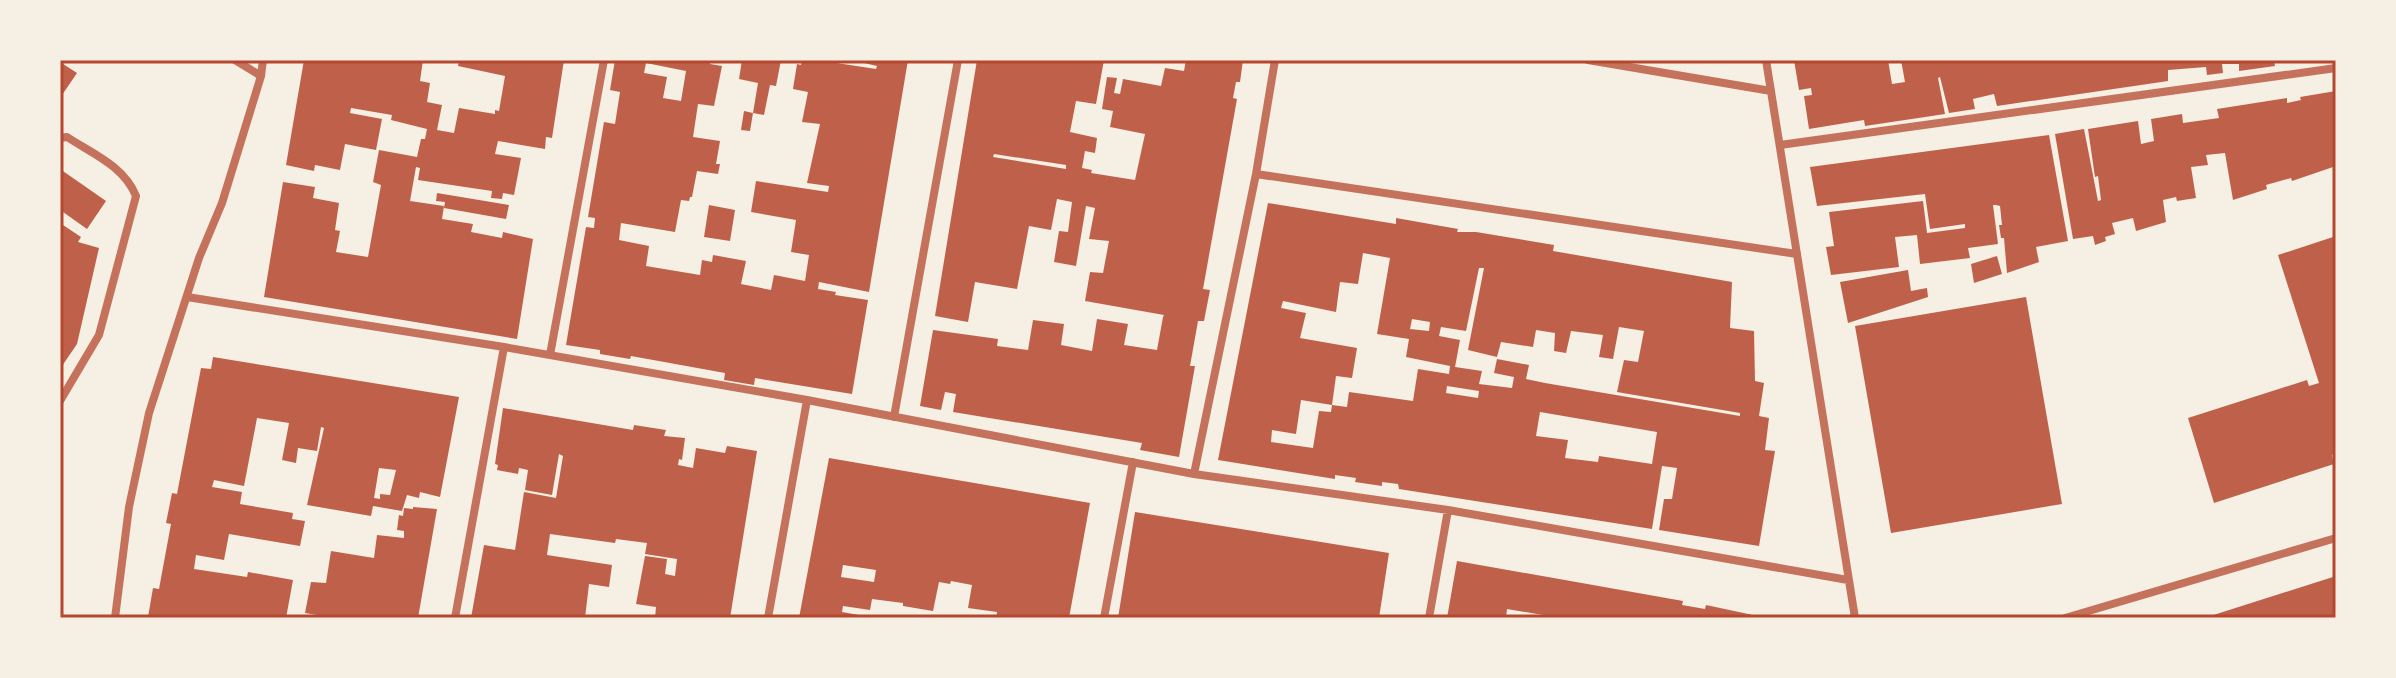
<svg xmlns="http://www.w3.org/2000/svg" width="2396" height="678" font-family="'Space Grotesk',sans-serif">
  <style>
    .building { fill: #bf614a; fill-rule: evenodd }
    .lines { fill: none; stroke-linecap: round; stroke-linejoin: round }
    .minor { stroke: #c5725c; stroke-width: 8 }
    .neatline { fill: none; stroke: #b5482f; stroke-width: 3 }
  </style>
  <rect width="100%" height="100%" fill="#f6efe4"/>
  <path class="building" d="M304 60H423L420 81 430 83 427 102 442 105 437 130 454 133 459 108 495 114V110L499 111 505 76 458 66 459 60H564L552 138 546 137 545 149 498 141 495 154 521 158 514 195 503 193 502 199 491 198 492 191 418 180 420 168 416 167 410 201 444 206 442 219 473 224 471 232 502 238 503 232 533 239 517 339 264 297 283 182 315 187 313 198 339 203 335 230 340 231 336 252 368 257 381 185 373 182 379 150 417 157 421 139H425L427 129 391 120 392 115 351 108 350 113 382 119 376 150 345 144 340 170 315 165 314 171 286 165Z
    M615 60H710V64L722 66 714 106 698 104 693 137 720 141 716 164H720L718 174 697 171 692 197H690L689 201 681 200 675 232 621 223 619 240 649 246 646 266 700 275 702 260 712 262 713 255 746 261 741 284 771 290 774 275 805 281 809 255 791 252 796 220 751 212 756 181 828 192 829 186 807 183 820 124 802 122 808 92 793 89 797 64 801 65 802 60H817L876 69 877 66 851 60H908L869 292 819 282 818 289 836 292 835 295 868 300 852 394 755 378 754 385 724 380 725 373 631 356 630 359 600 354V350L566 345 586 227 594 228 595 218 588 217 604 122 615 124 620 92 610 90ZM646 63 686 71 681 101 663 98 667 77 644 73Z
    M742 60H781L776 86 770 85 764 115 753 113 758 83 739 79Z
    M977 60H1104L1096 104 1076 101 1070 132 1097 138 1095 153 1085 151 1082 168 1092 170 1091 173 1135 180 1145 134 1110 127 1113 111 1102 109 1107 77 1117 78 1114 93 1120 94 1123 79 1161 86 1165 68 1184 71 1186 60H1243L1240 82H1236L1233 98 1237 99 1203 289 1210 290 1204 321H1198L1190 366H1195L1179 457 1140 450 1142 443 953 412 956 394 945 392 941 410 920 406 933 330 998 339 997 346 1028 350 1033 320 1064 324 1061 345 1092 351 1097 319 1128 324 1124 345 1157 350 1163 317 1164 315 1085 301 1090 272 1103 273 1109 241 1089 239 1095 208 1086 206 1076 266 1054 262 1059 231 1068 232 1072 202 1057 199 1051 230 1029 226 1017 289 975 282 968 322 935 316ZM994 154 1066 165V169L993 157Z
    M1794 60H1888L1892 84 1905 82 1901 60H2274L2275 66 2239 71V64H2222L2223 73 2207 75 2206 67 2168 70V81L1997 106 1994 94 1973 99 1975 109 1949 113 1940 77 1938 78 1945 114 1865 126 1864 120 1809 129 1804 96 1812 95 1811 88 1799 90Z
    M60 62 77 73 60 98Z
    M2336 91V166L2292 181 2291 178 2266 185 2267 189 2233 200 2225 153 2206 155 2208 165 2191 167 2196 198 2177 201 2176 197 2163 200 2166 222 2136 231 2133 218 2112 223 2115 234 2105 237 2106 241 2095 245 2093 236 2073 239 2055 134 2084 129 2098 201 2101 200 2098 176 2095 177 2088 129 2138 121 2141 144 2154 141 2151 119 2182 114 2183 123 2219 118 2217 109 2287 98V103L2301 100 2300 97Z
    M744 111 753 113 750 131 741 130Z
    M2049 135 2068 241 2036 247 2039 262 2007 273 2004 238H2001L1999 225H2002L2000 206 1996 205H1993L1998 244 1968 248 1970 258 1920 264 1917 235 1895 237 1899 267 1831 275 1826 247 1834 246 1829 212 1923 201 1927 233 1965 228V224L1930 229 1925 194 1817 206 1810 167Z
    M60 169 106 201 87 229 63 212 60 216Z
    M437 193 509 205 506 219 444 208 445 202 436 201Z
    M1268 203 1396 224V218L1458 229 1457 232H1476L1554 245 1553 251 1732 282 1730 328 1754 331 1755 381 1764 383 1759 416 1769 418 1765 450 1775 451 1759 546 1659 530 1664 499H1672L1677 468 1662 466 1652 529 1399 489 1398 484 1382 482V486L1355 482 1356 478 1335 475V479L1218 460ZM1363 253 1390 258 1377 334 1409 339 1406 357 1450 366 1449 374 1418 369 1413 401 1349 392 1347 407 1332 405 1336 376 1352 378 1357 348 1300 338 1306 313 1281 308 1283 301 1336 312 1340 282 1358 284ZM1479 268H1484L1468 350 1497 357 1501 342 1533 347 1536 330 1555 333 1554 351 1566 353 1571 331 1603 335 1599 357 1613 359 1619 327 1644 331 1638 362 1624 360 1617 392 1740 413V416L1545 383 1526 379 1529 365 1497 359 1494 373 1514 377 1512 388 1479 384 1482 371 1455 367 1460 340 1439 336 1441 327 1466 331ZM1412 319 1430 322 1429 331 1410 329ZM1447 386 1479 391 1478 398 1446 393ZM1301 400 1332 405 1331 412 1319 411 1313 448 1271 442 1272 430 1296 434ZM1540 412 1657 432 1652 464 1599 456 1598 462 1565 458 1568 440 1536 436Z
    M709 205 735 210 730 241 704 237Z
    M60 223 81 237 78 242 99 248 77 344 60 369Z
    M2336 236V454L2332 455 2334 464 2214 503 2188 418 2307 380 2309 386 2319 383 2278 255Z
    M1997 256 2002 274 1974 283 1971 264Z
    M1908 270 1911 291 1927 288 1928 297 1848 323 1840 282Z
    M2026 297 2062 504 1891 533 1855 326Z
    M213 357 459 397 440 497 420 492 419 498 407 495 402 511 373 506 371 516 307 505 324 428 321 427 317 451 298 448 296 463 282 460 289 423 257 418 244 486 214 480 212 487 242 492 240 504 293 513 292 519 305 521 300 546 229 534 224 560 196 555 194 569 247 577 248 572 293 580 286 618 148 617 153 588 159 589 171 524 166 523 172 493 177 494 201 368 211 369ZM379 468 396 470 390 495 380 494V499L374 498Z
    M503 408 633 430 634 425 666 430 664 436 685 438 682 460 679 459 678 465 693 468 696 448 725 453 727 446 757 451 730 618H655L656 607 636 604 645 556 667 559 665 574 675 576 677 559 645 554 647 543 616 539 615 543 550 534 547 555 612 565 609 587 589 584 585 618H471L484 545 515 550 524 492 556 498 563 456 559 454 552 495 525 490 528 470 519 468 518 474 497 470 498 465 495 464Z
    M829 458 1090 503 1069 618H996L997 612 968 608 972 585 951 581 950 584 939 582 933 611 903 606V603L872 599 870 610 843 606 842 612 859 615V618H799ZM843 565 876 570 874 582 841 577Z
    M413 507 437 509 418 618H335L305 613 311 582 326 583 331 551 374 558 377 535 404 538V531L397 530 399 515 403 516 404 508 413 509Z
    M1135 512 1389 553 1379 618H1171L1153 615 1152 618H1118Z
    M1457 561 1683 601 1682 605 1705 609 1706 605 1767 618H1561L1507 609 1506 618H1447Z
    M2336 576V592L2333 593 2336 618H2204Z"/>
  <g class="lines">
    <path class="minor" d="M235 60 261 76
      M1588 60 1771 91
      M1766 60 1855 618
      M60 138 67 137C93 154 124 166 136 196L99 335 60 401
      M1780 145 2336 68
      M1256 174 1797 254
      M187 297 504 347 807 400 1194 474 1448 510 1848 580
      M550 355 604 60
      M894 417 958 60
      M1194 474 1256 174 1275 60
      M115 618 129 507 149 413 199 258 222 203 261 76 263 60
      M455 618 504 347
      M768 618 807 400
      M1104 618 1133 462
      M1429 618 1448 510
      M2065 618 2336 538"/>
  </g>
  <rect width="2396" height="678" fill="none" stroke="#f6efe4" stroke-width="124"/>
  <rect x="62" y="62" width="2272" height="554" class="neatline"/>
</svg>
